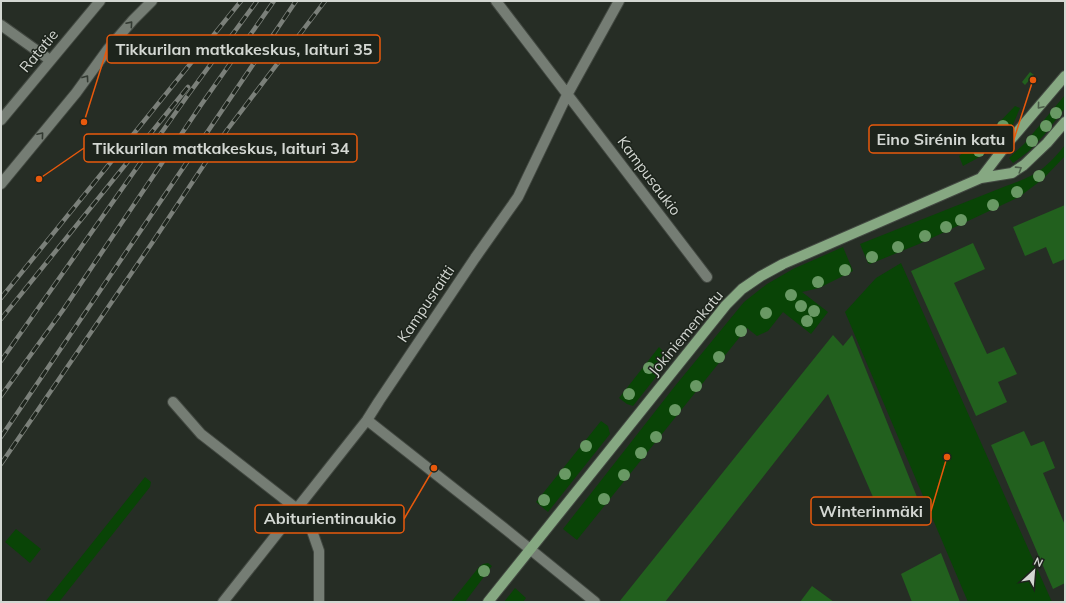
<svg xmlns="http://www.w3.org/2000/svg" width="1066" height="603" font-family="Mulish,sans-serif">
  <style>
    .green { fill: #094406 }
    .building { fill: #22601e }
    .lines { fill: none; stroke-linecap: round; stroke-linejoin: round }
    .minor-casing { stroke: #424841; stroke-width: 12 }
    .major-casing { stroke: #424841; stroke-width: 12 }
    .minor { stroke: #757d74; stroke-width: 10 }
    .major { stroke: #86a882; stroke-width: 10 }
    .rail-casing { stroke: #7b807a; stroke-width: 4.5 }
    .rail { stroke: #1d241c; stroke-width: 3; stroke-dasharray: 9; stroke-linecap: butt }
    .tree { fill: #699964 }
    .oneway { stroke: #333a32 }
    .oneway2 { stroke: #4c5f4a }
    .labels { text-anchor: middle; stroke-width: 3; stroke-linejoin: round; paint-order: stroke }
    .street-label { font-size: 15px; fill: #d3d7d2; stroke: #1d241c }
    .leader { fill: none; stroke: #e8590c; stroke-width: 1.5 }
    .callout-dot { fill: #e8590c; stroke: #1d241c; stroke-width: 1.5 }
    .callout { fill: #1d241c; stroke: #e8590c; stroke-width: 1.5 }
    .callout-label { font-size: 16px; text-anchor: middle; font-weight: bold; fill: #d3d7d2 }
  </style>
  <rect width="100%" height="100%" fill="#262d25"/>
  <path class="green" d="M1065 95V108L1044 135 1029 151 1013 163 1009 158 1024 144Z
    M1015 106 1020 108C1017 115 1014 123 1011 129 1001 146 980 157 963 166L959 156 986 136Z
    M1065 145V156L1043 179 1019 197 919 244 870 264 868 263 860 244 1006 186C1035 176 1046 169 1065 145Z
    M843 247 853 271 819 288 802 292 828 312 811 334 783 312 768 331 757 336 747 328 577 540 563 529 675 386 744 302 767 284 793 269Z
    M901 263 1052 602H968L845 312 876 278Z
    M659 347 666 354 667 363 633 406 627 404 619 398Z
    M601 421 608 426 610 434 548 512 536 502Z
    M145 477 151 482 150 487 59 602H45Z
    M16 529 41 549 30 563 5 542Z
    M488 563 492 566 465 602H451L479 567 483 564Z
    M515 588 526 598 523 602H504Z"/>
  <path class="building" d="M1030 72 1034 75 1025 85 1022 82Z
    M1065 205V259L1053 264 1046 247 1025 256 1013 227Z
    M973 243 985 269 954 283 987 354 1004 347 1017 374 998 382 1007 402 976 416 911 271Z
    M833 335 843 346 852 335 917 497 880 513 828 394 665 602H619Z
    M1024 431 1031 446 1044 441 1055 468 1043 473 1065 525V583L1053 589 991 445Z
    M941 553 960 602H912L901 574Z
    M812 586 834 602H800Z"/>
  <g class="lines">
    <g class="minor-casing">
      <path id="minor" d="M496 1 707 277
        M1 25 50 60
        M1 120 100 1
        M1 184 76 93 108 49 133 20 152 1
        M173 402 201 434 297 509 311 528 319 551V602
        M367 420 504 528 595 602
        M223 602 367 420 379 401 475 258 518 197 567 95 619 1"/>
    </g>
    <g class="major-casing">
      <path id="major" d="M981 178 1007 144 1065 76
        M488 602 726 305 742 289 761 276 783 264 981 178 1012 173 1024 165 1047 143 1065 122"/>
    </g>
    <use href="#minor" class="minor"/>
    <use href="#major" class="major"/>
    <g class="rail-casing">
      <path id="rail" d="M1 298 241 1
        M1 319 188 87
        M1 361 188 95 257 1
        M1 396 63 310 201 105 274 1
        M1 437 296 1
        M1 464 152 243 227 130 325 1"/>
    </g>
    <use href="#rail" class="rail"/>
  </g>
  <g class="tree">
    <circle cx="1056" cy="113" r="6"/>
    <circle cx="1003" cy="126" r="6"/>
    <circle cx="1046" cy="126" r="6"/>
    <circle cx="1032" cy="141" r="6"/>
    <circle cx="979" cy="151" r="6"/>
    <circle cx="1039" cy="176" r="6"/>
    <circle cx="1017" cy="192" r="6"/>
    <circle cx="993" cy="205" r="6"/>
    <circle cx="961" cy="220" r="6"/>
    <circle cx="946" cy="227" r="6"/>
    <circle cx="925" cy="236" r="6"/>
    <circle cx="898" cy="247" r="6"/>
    <circle cx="872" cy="257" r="6"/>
    <circle cx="845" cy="270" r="6"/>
    <circle cx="818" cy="282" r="6"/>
    <circle cx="791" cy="295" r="6"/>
    <circle cx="801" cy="306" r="6"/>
    <circle cx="814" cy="311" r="6"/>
    <circle cx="766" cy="313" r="6"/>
    <circle cx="807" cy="321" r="6"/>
    <circle cx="741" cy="331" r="6"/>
    <circle cx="719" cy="357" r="6"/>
    <circle cx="649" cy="368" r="6"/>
    <circle cx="696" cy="386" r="6"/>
    <circle cx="629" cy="394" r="6"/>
    <circle cx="675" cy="410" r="6"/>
    <circle cx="656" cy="437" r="6"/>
    <circle cx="586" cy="446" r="6"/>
    <circle cx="641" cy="453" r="6"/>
    <circle cx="565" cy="474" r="6"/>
    <circle cx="624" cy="475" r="6"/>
    <circle cx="604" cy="499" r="6"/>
    <circle cx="544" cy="500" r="6"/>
    <circle cx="484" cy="571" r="6"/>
  </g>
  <defs><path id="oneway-chevron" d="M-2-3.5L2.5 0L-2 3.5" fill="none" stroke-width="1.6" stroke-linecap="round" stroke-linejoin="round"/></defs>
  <g class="oneway">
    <use href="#oneway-chevron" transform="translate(130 24) rotate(-49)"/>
    <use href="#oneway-chevron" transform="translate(86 78) rotate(-54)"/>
    <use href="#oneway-chevron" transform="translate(41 135) rotate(-50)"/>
  </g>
  <g class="oneway2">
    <use href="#oneway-chevron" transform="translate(1040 106) rotate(130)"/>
    <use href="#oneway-chevron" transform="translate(1019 169) rotate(-32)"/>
  </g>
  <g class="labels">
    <g class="street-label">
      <text transform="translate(39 51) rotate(-50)" y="5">Ratatie</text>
      <text transform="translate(649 176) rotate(53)" y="5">Kampusaukio</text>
      <text transform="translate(426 304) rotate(-56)" y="5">Kampusraitti</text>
      <text transform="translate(686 333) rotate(-50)" y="5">Jokiniemenkatu</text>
    </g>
  </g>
  <path class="leader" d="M84 122L107 49M1033 80L1014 139M39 179L84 148M947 457L931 511M434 468L404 519"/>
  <g class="callout-dot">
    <circle cx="84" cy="122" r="4"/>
    <circle cx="1033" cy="80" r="4"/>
    <circle cx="39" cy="179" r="4"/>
    <circle cx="947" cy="457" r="4"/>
    <circle cx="434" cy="468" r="4"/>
  </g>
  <g class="callout">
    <rect x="107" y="35" width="273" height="28" rx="4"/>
    <rect x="869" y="125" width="145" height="28" rx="4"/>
    <rect x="84" y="134" width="273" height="28" rx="4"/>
    <rect x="811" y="497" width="120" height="28" rx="4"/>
    <rect x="255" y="505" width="149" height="28" rx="4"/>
  </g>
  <g class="callout-label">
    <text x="244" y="55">Tikkurilan matkakeskus, laituri 35</text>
    <text x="941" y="145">Eino Sirénin katu</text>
    <text x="221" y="154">Tikkurilan matkakeskus, laituri 34</text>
    <text x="871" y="517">Winterinmäki</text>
    <text x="330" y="524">Abiturientinaukio</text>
  </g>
  <rect width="1066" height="603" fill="none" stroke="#d3d7d2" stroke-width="4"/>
  <g transform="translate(1034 571) rotate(26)" stroke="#1d241c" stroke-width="3" paint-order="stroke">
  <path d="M0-3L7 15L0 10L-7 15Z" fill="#d3d7d2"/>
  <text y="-6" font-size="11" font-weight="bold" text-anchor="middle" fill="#d3d7d2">N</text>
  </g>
</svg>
